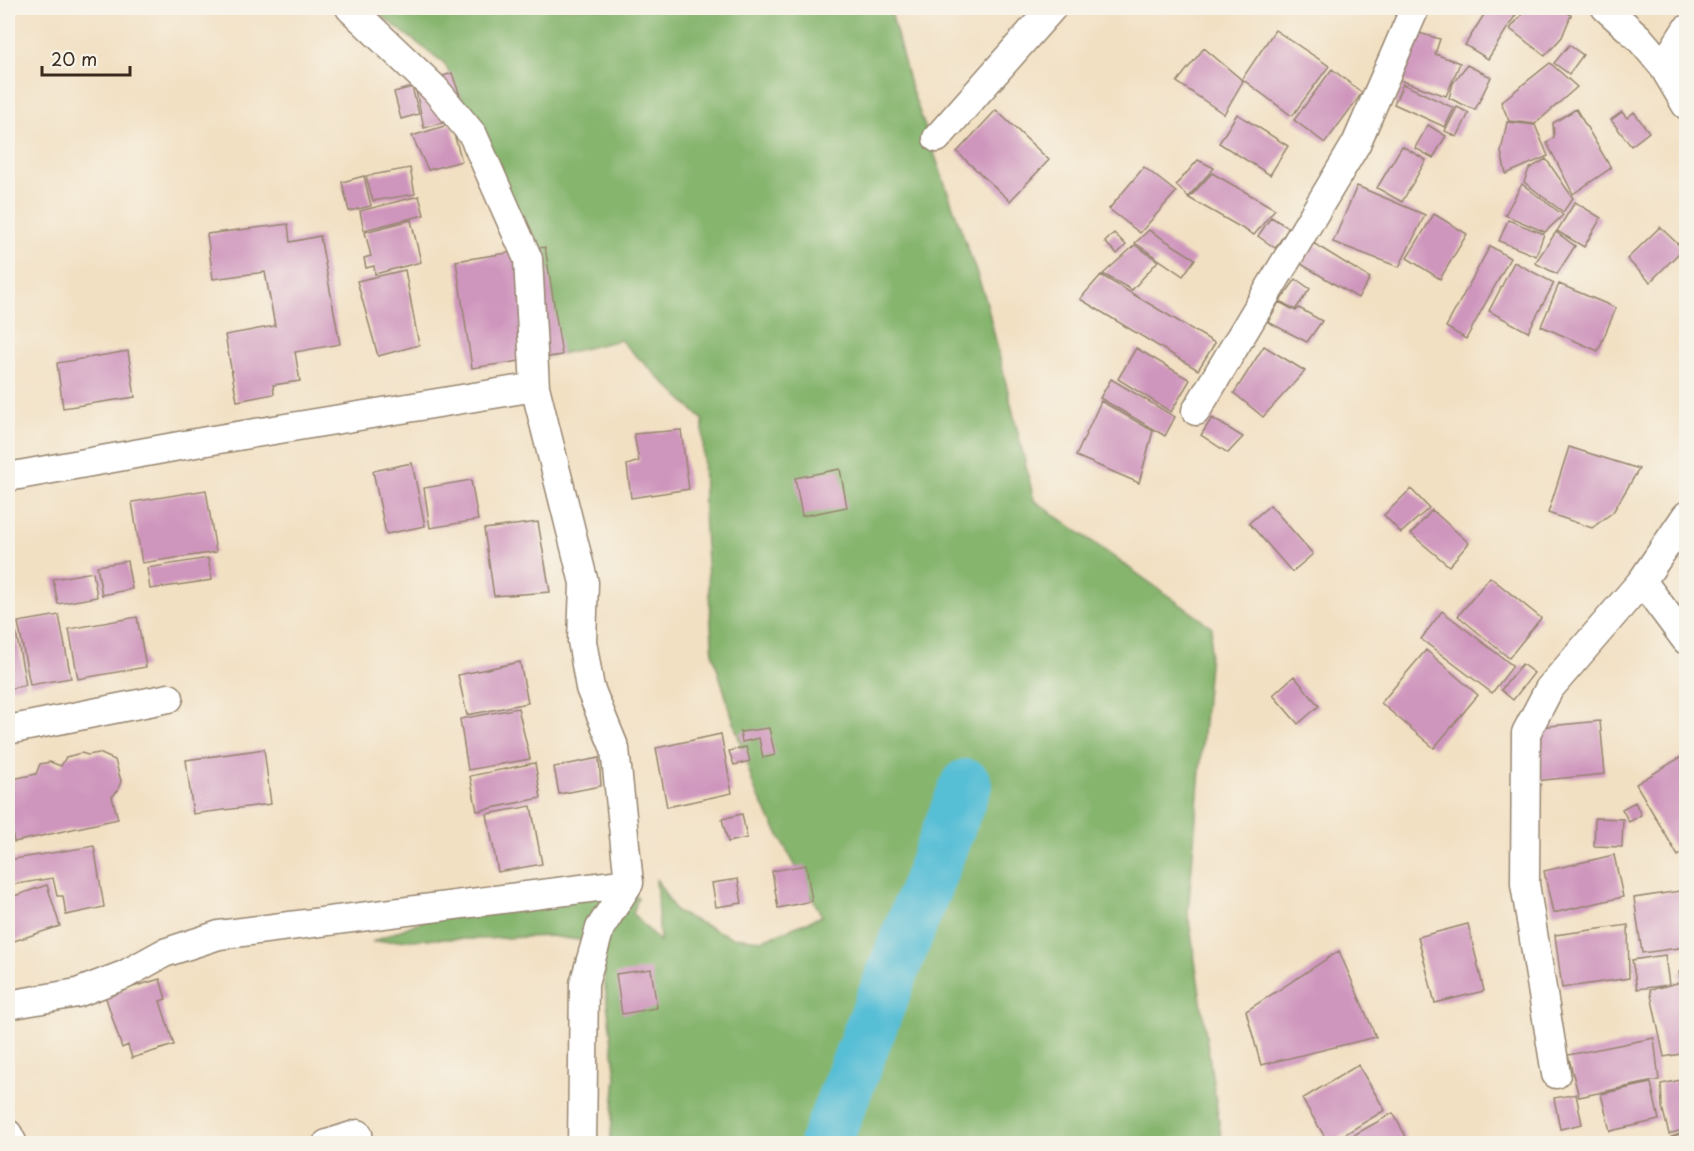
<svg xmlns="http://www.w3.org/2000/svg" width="1694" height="1151" font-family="'Playpen Sans',sans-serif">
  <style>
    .forest { fill: #86b56e; stroke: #607046; stroke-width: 1.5 }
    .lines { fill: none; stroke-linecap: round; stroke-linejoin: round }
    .river { stroke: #57bed5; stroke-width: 52 }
    .building { fill: #cf96bd }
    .street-casing { stroke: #968570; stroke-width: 31 }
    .street { stroke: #fff; stroke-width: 28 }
  </style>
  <rect width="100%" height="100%" fill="#f7f3e8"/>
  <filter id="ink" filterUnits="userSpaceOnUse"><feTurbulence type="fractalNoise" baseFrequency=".0167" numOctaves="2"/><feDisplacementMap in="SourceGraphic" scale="12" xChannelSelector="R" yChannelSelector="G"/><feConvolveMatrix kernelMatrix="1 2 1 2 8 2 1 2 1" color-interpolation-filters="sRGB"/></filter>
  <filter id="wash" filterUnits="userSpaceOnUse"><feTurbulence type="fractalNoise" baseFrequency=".008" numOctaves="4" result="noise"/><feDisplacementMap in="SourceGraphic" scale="24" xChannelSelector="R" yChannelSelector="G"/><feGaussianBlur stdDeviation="1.35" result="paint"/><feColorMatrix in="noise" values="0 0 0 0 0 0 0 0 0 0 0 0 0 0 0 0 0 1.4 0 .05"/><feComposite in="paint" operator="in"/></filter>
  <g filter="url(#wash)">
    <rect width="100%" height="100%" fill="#f2e0c3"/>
    <path class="forest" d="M371 8H890L910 85 986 300 1034 500 1212 627 1188 913 1222 1143H610L616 1077 601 952 593 942 550 936 481 939H427L372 942 425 920 519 907 521 913 596 880 638 897 633 914 660 942 656 879 676 912 731 937 763 940 822 916 755 790 713 655 704 515 703 420 620 340 543 358 506 186 444 63Z"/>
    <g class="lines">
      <path class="river" d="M825 1144 966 785"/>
    </g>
    <g id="blocks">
      <path class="building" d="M1488 8H1520L1488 59 1465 45Z
        M1527 8H1560L1571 15 1562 37 1545 56 1510 29Z
        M1275 30 1329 66 1292 116 1242 79Z
        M1419 33 1440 39 1435 54 1460 63 1446 96 1400 80Z
        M1569 45 1583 55 1569 74 1554 63Z
        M1204 48 1243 81 1224 114 1177 82Z
        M1550 63 1577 87 1535 124 1509 121 1501 102Z
        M1467 65 1491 77 1475 110 1449 98 1453 83Z
        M1332 69 1362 93 1325 143 1294 120Z
        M452 73 467 116 424 128 415 86Z
        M1403 84 1454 108 1445 127 1394 104Z
        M412 87 419 114 401 119 394 92Z
        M1457 107 1469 113 1457 137 1445 131Z
        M1576 109 1611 168 1573 194 1547 143 1554 137 1553 123Z
        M996 110 1049 160 1010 201 957 152Z
        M1622 112 1627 118 1634 112 1649 132 1631 146 1611 120Z
        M1237 114 1288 146 1270 175 1219 143Z
        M1507 122 1535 125 1548 156 1506 174 1501 152Z
        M451 124 462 161 428 170 412 136Z
        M1428 125 1446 136 1433 158 1415 148Z
        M1402 146 1426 160 1402 202 1377 188Z
        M1546 159 1573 198 1563 212 1524 182 1529 169Z
        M1198 160 1214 168 1188 197 1176 185Z
        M1144 167 1176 192 1140 233 1109 209Z
        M410 168 415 194 373 201 366 176Z
        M1212 173 1275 209 1254 235 1189 198Z
        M364 176 371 206 349 211 342 182Z
        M1522 184 1563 215 1545 232 1505 215Z
        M1357 186 1425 215 1399 267 1333 242Z
        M419 196 424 215 364 230 360 211Z
        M1575 202 1601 218 1584 247 1557 231Z
        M1434 214 1467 234 1440 279 1407 258Z
        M1271 217 1289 228 1275 248 1258 236Z
        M411 220 421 262 375 274 374 266 366 268 364 258 371 256 365 232Z
        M1508 220 1544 234 1536 256 1499 241Z
        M288 224 290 242 320 236 340 344 295 352 300 381 273 385 274 394 237 401 225 335 275 326 265 272 213 279 207 234Z
        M1660 227 1683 249 1650 282 1627 259Z
        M1149 230 1195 259 1183 276 1135 243Z
        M1556 232 1575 246 1557 274 1535 263Z
        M1114 233 1126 245 1117 254 1105 242Z
        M1313 243 1370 278 1358 298 1301 264Z
        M1135 245 1158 261 1132 290 1103 274Z
        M1490 246 1510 258 1466 339 1446 327Z
        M545 247 562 355 472 368 456 261Z
        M1514 262 1554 283 1528 332 1489 311Z
        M405 270 419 345 378 356 357 281Z
        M1101 275 1215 343 1198 370 1080 299Z
        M1296 279 1310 289 1295 310 1280 301Z
        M1559 284 1616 308 1598 351 1541 326Z
        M1279 302 1296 311 1299 308 1322 321 1307 342 1268 322Z
        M1264 346 1305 371 1263 417 1234 393Z
        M1136 348 1190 380 1171 412 1118 379Z
        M128 351 135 397 63 408 57 363Z
        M1111 379 1175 417 1165 436 1100 398Z
        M1101 401 1153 431 1139 483 1076 456Z
        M1212 418 1243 437 1228 453 1201 435Z
        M681 430 689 489 631 498 627 465 639 461 634 434Z
        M1569 447 1639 469 1613 512 1592 528 1548 513Z
        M412 463 425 526 386 534 373 471Z
        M840 469 847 507 802 516 795 478Z
        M471 480 478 520 430 528 424 488Z
        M1411 489 1429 508 1401 533 1384 515Z
        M206 490 216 552 142 563 132 502Z
        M1270 505 1313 554 1292 572 1249 523Z
        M1432 510 1469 543 1449 566 1411 534Z
        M538 522 550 592 494 596 484 529Z
        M208 558 212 580 150 589 147 568Z
        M127 561 132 589 102 595 97 566Z
        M93 572 97 597 58 604 53 579Z
        M1490 577 1541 618 1509 658 1458 616Z
        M1442 611 1513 666 1492 693 1421 639Z
        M59 615 71 678 30 685 18 622Z
        M137 617 146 667 78 679 69 629Z
        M16 632 26 685 8 689V633Z
        M1426 650 1478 695 1434 748 1381 703Z
        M520 662 528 703 467 715 458 675Z
        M1522 664 1534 673 1513 700 1501 690Z
        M1294 676 1319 706 1298 724 1273 695Z
        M518 708 530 759 468 770 460 719Z
        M1600 721 1605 774 1534 781 1529 728Z
        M769 728 775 755 763 758 759 738 742 742 740 732Z
        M721 734 732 793 667 807 656 748Z
        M746 747 750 761 734 765 729 751Z
        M264 749 271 804 193 814 186 760Z
        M81 753 88 755 99 753 115 760 121 781 118 790 112 797 118 819 14 842 8 812V780L36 774 40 764 50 762 61 766 66 757Z
        M1686 754V851L1678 856 1636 784Z
        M599 758 601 786 559 794 554 767Z
        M535 763 541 798 477 811 470 776Z
        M1635 802 1641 815 1629 822 1622 809Z
        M531 806 542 864 498 872 487 814Z
        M742 814 747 838 728 842 722 819Z
        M1595 818 1623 819 1622 847 1594 846Z
        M94 846 104 907 66 915 63 896H57L53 878 11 885 8 860Z
        M1614 855 1623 897 1553 913 1544 871Z
        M806 865 812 901 778 908 772 871Z
        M738 879 742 903 716 907 712 883Z
        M47 885 60 926 8 943V898Z
        M1686 890V947L1642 953 1634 898Z
        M1468 924 1484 991 1435 1003 1418 937Z
        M1628 925 1629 978 1562 988 1555 935Z
        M1339 951 1376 1037 1261 1065 1246 1011Z
        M1665 955 1669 985 1637 989 1632 960Z
        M651 969 657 1008 622 1014 616 974Z
        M1686 971V1053L1664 1057 1650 990 1681 982 1679 972Z
        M160 979 166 999 160 1001 174 1045 132 1058 128 1045 122 1048 105 995Z
        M1654 1038 1659 1080 1579 1097 1568 1055Z
        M1358 1065 1385 1110 1329 1144 1302 1099Z
        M1686 1079V1129L1669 1134 1662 1107 1661 1084Z
        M1651 1083 1659 1120 1610 1131 1601 1094Z
        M1576 1094 1582 1124 1560 1129 1554 1098Z
        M1393 1113 1410 1144H1338Z
        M1686 1132V1144H1674L1671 1137Z"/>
    </g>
  </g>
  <g filter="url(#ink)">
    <use href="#blocks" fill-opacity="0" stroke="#968570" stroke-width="1.5"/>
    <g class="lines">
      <g class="street-casing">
        <path id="street" d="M1606 8 1639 38 1663 66 1686 105
          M1663 66 1686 30
          M937 138 1052 8
          M1196 411 1356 144 1415 8
          M8 477 207 441 535 387 528 259 473 135 435 89 350 8
          M1642 581 1686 640
          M8 730 169 698
          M8 1005 77 993 124 975 164 953 219 935 629 883 615 749 590 688 582 641 584 583 535 387
          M1556 1074 1525 884 1526 733 1549 689 1642 581 1686 516
          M8 1134 13 1144
          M327 1144 358 1134
          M582 1144 584 984 600 928 629 883"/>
      </g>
      <use href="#street" class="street"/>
    </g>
  </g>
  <rect width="1694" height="1151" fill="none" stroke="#f7f3e8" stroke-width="30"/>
  <path d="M42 66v9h88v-9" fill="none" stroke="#3b2a1e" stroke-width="3"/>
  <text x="51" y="66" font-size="18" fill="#3b2a1e" stroke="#f7f3e8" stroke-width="4.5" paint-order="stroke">20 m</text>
</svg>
